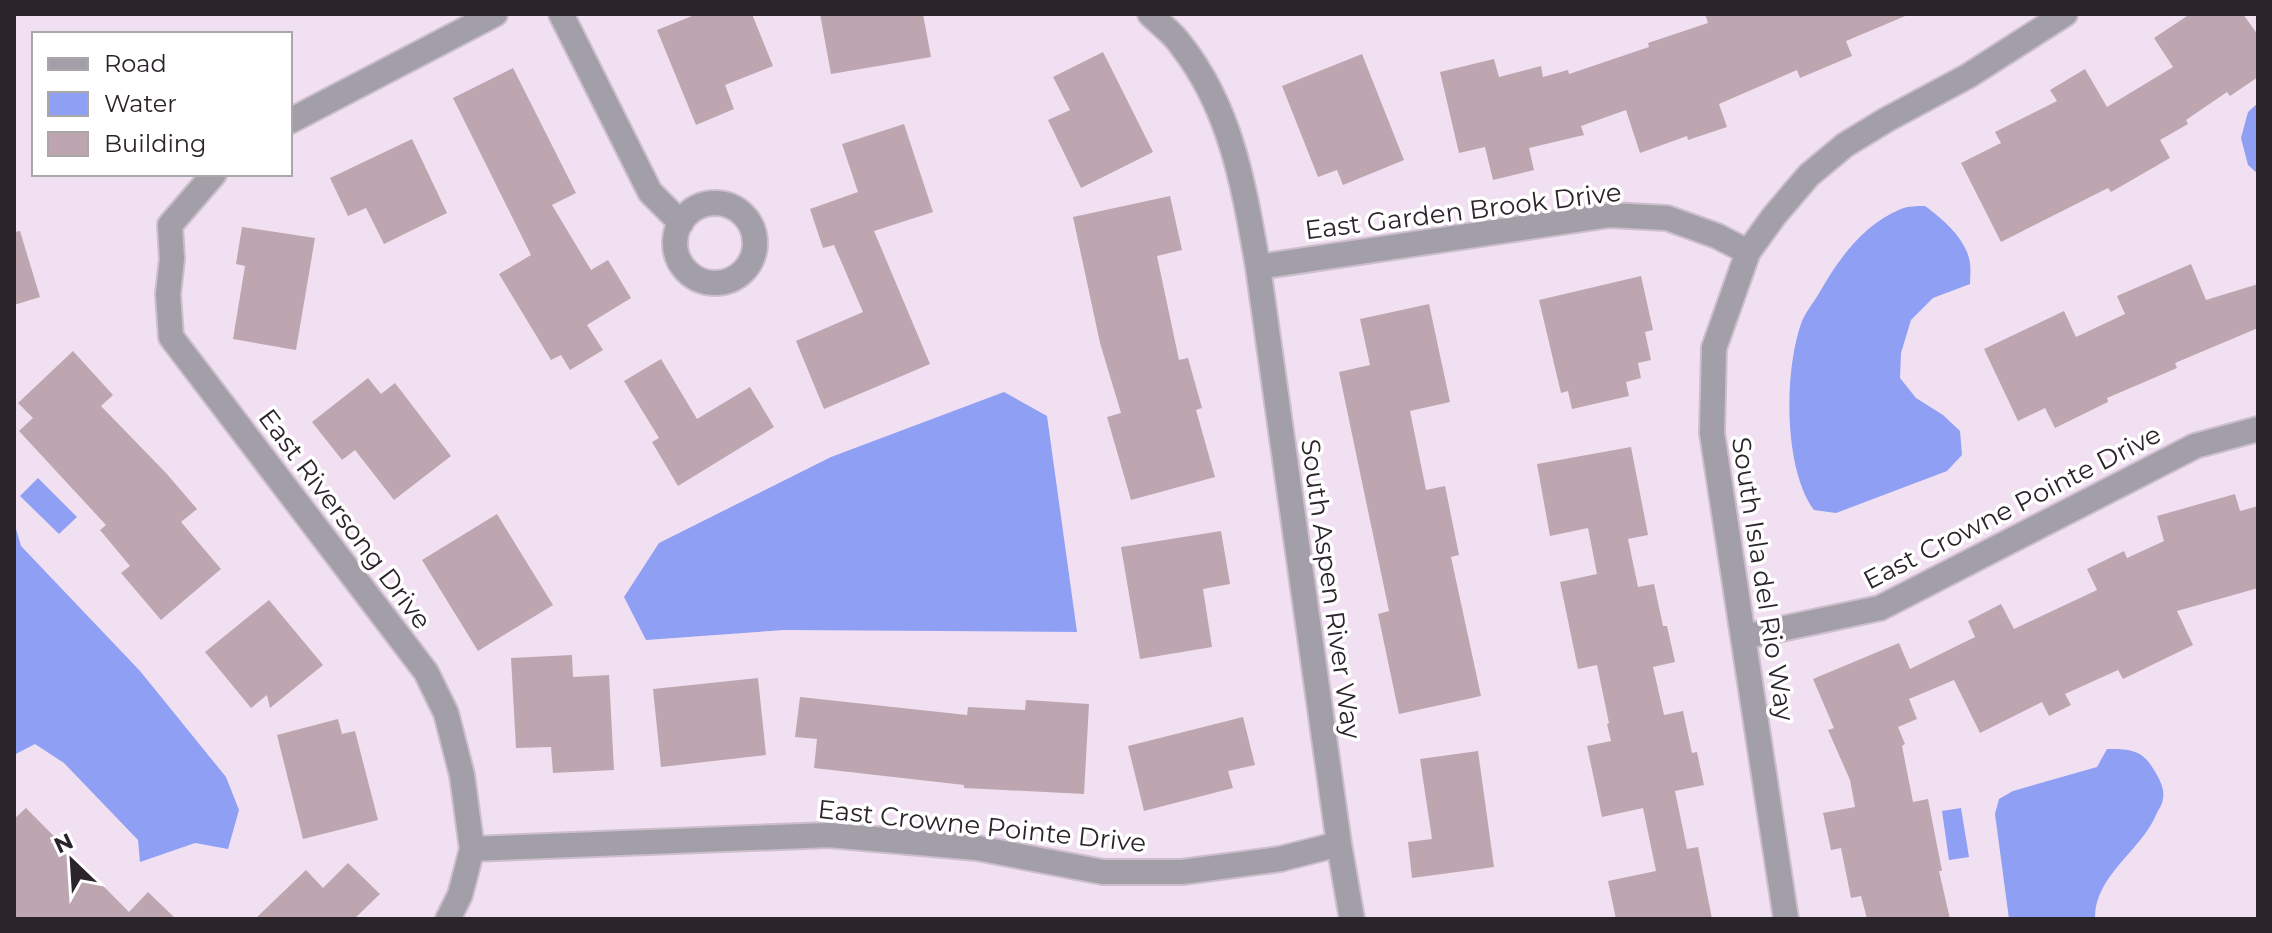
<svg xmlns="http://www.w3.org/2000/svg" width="2272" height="933" font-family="Montserrat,sans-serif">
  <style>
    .water { fill: #8f9ff3 }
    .building { fill: #bda6af }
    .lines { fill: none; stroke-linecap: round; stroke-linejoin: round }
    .street-casing { stroke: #cdbecd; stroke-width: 28 }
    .street { stroke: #a29fa8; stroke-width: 24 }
    .labels { text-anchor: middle; stroke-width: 7; stroke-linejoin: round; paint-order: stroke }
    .street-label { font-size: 26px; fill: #2b242b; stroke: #fff }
  </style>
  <rect width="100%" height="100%" fill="#f1e0f1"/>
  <path class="water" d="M2258 103V174L2248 165 2241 138 2248 112Z
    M1925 206C1943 219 1967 240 1970 263 1971 270 1970 277 1970 284L1933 298 1911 320 1901 353 1900 378 1916 398 1943 415 1960 431 1962 455 1947 471 1836 513 1814 510C1783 468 1784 369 1802 321 1806 312 1813 303 1818 295 1838 260 1862 225 1901 209 1908 206 1917 206 1925 206Z
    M1004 392 1047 416 1077 632 784 630 646 640 624 597 659 543 831 457Z
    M38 478 77 517 59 534 20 496Z
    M14 522 21 546 140 671 226 777 239 810 228 849 195 843 140 862 138 840 64 763 35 744 14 755Z
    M2107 749C2129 749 2142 749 2154 770 2159 778 2165 789 2163 798 2163 804 2158 810 2156 815 2140 852 2094 876 2095 919H2009L1995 814 1999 799 2013 791 2097 767Z
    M1961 808 1969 857 1949 860 1942 811Z"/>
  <path class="building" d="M697 14H752L773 66 725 85 734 109 696 125 657 30Z
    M820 14H923L931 57 831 74Z
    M1705 14H1910L1846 41 1852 56 1800 78 1797 70 1719 104 1727 127 1688 140 1687 136 1640 153 1626 110 1581 126 1584 135 1529 148 1534 170 1493 180 1485 147 1459 153 1440 72 1494 59 1499 77 1541 66 1543 77 1568 70 1569 74 1649 47 1648 43 1708 23Z
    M2190 14H2243L2258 35V77L2230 96 2227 92 2186 120 2188 124 2160 140 2170 158 2111 192 2108 188 2001 242 1961 163 2001 143 1995 132 2057 101 2050 90 2085 69 2107 107 2173 67 2154 38Z
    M1103 52 1153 152 1081 188 1048 120 1070 110 1053 77Z
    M1362 54 1404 160 1343 185 1337 170 1318 177 1282 86Z
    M513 68 576 193 552 205 591 270 608 260 631 298 587 325 603 350 570 370 561 355 551 360 499 274 531 255 453 98Z
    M904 124 933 212 874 231 930 364 824 409 796 341 863 312 834 245 823 248 810 209 858 192 842 144Z
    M412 139 447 213 384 244 366 208 348 216 330 178Z
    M1170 196 1182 250 1157 256 1179 360 1188 358 1202 408 1196 410 1215 477 1131 500 1107 417 1121 413 1100 343 1073 217Z
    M242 227 315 238 296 350 233 339 245 266 236 264Z
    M20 231 40 297 14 305V232Z
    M2191 264 2206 300 2258 284V328L2175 363 2177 368 2107 398 2108 402 2055 428 2045 408 2018 421 1984 349 2064 311 2076 337 2125 314 2117 296Z
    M1641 276 1653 330 1645 332 1651 360 1638 363 1641 378 1626 382 1629 396 1572 409 1568 391 1561 393 1539 300Z
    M1429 304 1450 402 1410 411 1426 490 1445 486 1459 555 1451 557 1481 696 1399 714 1378 614 1389 611 1339 372 1370 365 1360 319Z
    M73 351 113 395 101 406 166 473 197 509 181 522 221 569 161 620 121 573 130 566 100 530 106 525 19 431 33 418 18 403Z
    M661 359 697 419 750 387 774 427 678 486 652 442 659 438 624 381Z
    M368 378 381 394 395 383 451 456 394 500 355 450 342 460 312 422Z
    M1631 447 1648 535 1628 539 1638 587 1654 584 1663 626H1667L1675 662 1653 667 1664 715 1683 711 1692 753 1697 752 1704 785 1675 791 1687 849 1698 847 1712 919H1616L1608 881 1656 871 1643 808 1602 817 1587 746 1611 741 1607 724 1609 723 1597 665 1578 669 1560 582 1597 574 1588 528 1550 536 1537 464Z
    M2235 494 2240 511 2258 506V588L2177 611 2193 645 2123 679 2118 670 2065 694 2071 705 2049 716 2042 702 1980 733 1954 680 1909 699 1917 719 1898 727 1905 744 1902 746 1913 802 1928 799 1942 871H1939L1950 919H1867L1861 896 1851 898 1841 848 1831 850 1823 813 1855 807 1850 780 1828 730 1834 728 1813 679 1899 643 1910 669 1975 637 1968 621 2001 604 2014 629 2097 590 2087 569 2124 551 2127 558 2164 541 2157 516Z
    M497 514 553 605 478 651 422 560Z
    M1221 531 1230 584 1203 589 1212 647 1140 659 1121 547Z
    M269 600 323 665 270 708 267 695 251 708 205 652Z
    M572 655 573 677 609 675 614 770 553 773 551 747 516 748 511 658Z
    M758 678 766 755 661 767 653 689Z
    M800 697 967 715 968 707 1025 710 1026 700 1089 704 1084 794 964 788V785L814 768 817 739 795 737Z
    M1243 717 1255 765 1228 771 1233 788 1144 811 1128 746Z
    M338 719 342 734 355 731 378 820 303 839 277 735Z
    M1478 751 1494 867 1412 878 1408 842 1432 839 1420 759Z
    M26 808 129 912 148 892 176 919H14V819Z
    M348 863 380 894 354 919H255L306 870 323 888Z"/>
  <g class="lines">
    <g class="street-casing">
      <path id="street" d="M561 14 650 192 681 223
        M1150 14C1160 24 1173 33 1181 45 1232 110 1244 188 1258 267L1339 844 1352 919
        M290 121 495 14
        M214 174 170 225 172 259 168 294 171 337 426 672 446 713 462 775 472 849 460 895 448 919
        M675 243a40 40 0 1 1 80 0a40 40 0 1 1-80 0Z
        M1258 267 1610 215 1667 218 1717 236 1748 252
        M1743 637 1880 608 2195 446 2258 429
        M472 849 829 835 977 848 1103 872H1182L1280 859 1339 844
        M1786 919 1712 433 1714 348 1748 252 1774 216 1809 175 1845 145 1886 120 1968 76 2065 14"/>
    </g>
    <use href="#street" class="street"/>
  </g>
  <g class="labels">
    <g class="street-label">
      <text transform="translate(1463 211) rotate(-7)" y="9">East Garden Brook Drive</text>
      <text transform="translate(2012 507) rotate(-27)" y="9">East Crowne Pointe Drive</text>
      <text transform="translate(345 519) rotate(53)" y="9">East Riversong Drive</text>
      <text transform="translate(1763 579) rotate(81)" y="9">South Isla del Rio Way</text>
      <text transform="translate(1331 589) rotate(82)" y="9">South Aspen River Way</text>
      <text transform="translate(982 826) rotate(6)" y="9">East Crowne Pointe Drive</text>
    </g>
  </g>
  <rect width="2272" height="933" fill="none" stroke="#2b242b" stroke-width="32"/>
  <rect x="32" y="32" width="260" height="144" fill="#ffffff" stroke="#aaa7aa" stroke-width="2"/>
  <rect x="48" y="58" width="40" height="12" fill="#a29fa8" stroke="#aaa7aa" stroke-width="2"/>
  <text x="104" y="72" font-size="24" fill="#2b242b">Road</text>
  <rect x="48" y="92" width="40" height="24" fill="#8f9ff3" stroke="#aaa7aa" stroke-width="2"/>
  <text x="104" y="112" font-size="24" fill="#2b242b">Water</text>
  <rect x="48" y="132" width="40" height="24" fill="#bda6af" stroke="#aaa7aa" stroke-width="2"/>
  <text x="104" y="152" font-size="24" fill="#2b242b">Building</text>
  <g transform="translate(72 861) rotate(335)" stroke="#ffffff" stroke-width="6" paint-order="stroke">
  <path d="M0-6L14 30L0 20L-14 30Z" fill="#2b242b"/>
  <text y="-12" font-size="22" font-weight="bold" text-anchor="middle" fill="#2b242b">N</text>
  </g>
</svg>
